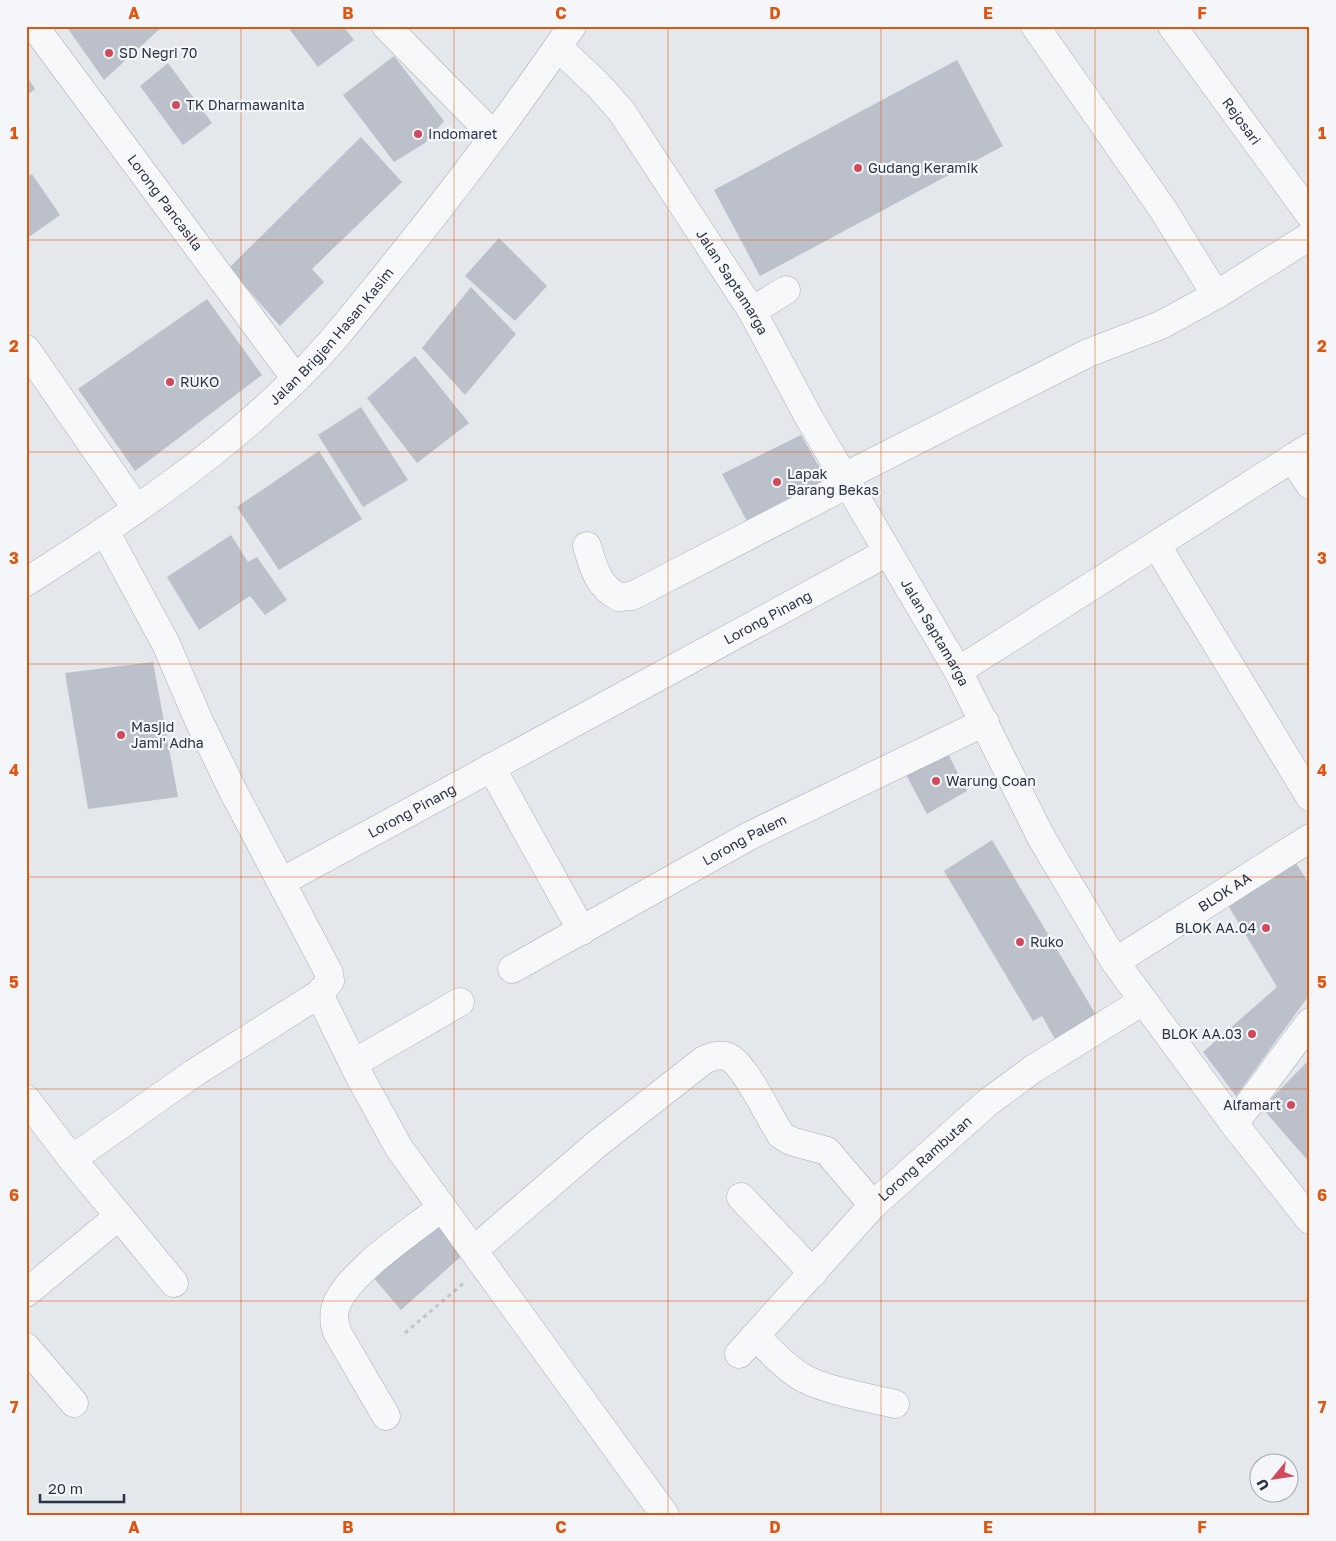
<svg xmlns="http://www.w3.org/2000/svg" width="1336" height="1541" font-family="'Golos Text',sans-serif">
  <style>
    .building { fill: #bbc0ca }
    .lines { fill: none; stroke-linecap: round; stroke-linejoin: round }
    .minor-casing { stroke: #a9aeb7; stroke-width: 29 }
    .path { stroke: #c2c5cb; stroke-width: 3; stroke-dasharray: 4 4; stroke-linecap: butt }
    .minor { stroke: #f7f8fa; stroke-width: 28 }
    .grid { fill: none; stroke: #df570f; stroke-width: 1; stroke-opacity: 0.55 }
    .poi-dot { fill: #d1495b; stroke: #f4f6f9; stroke-width: 2 }
    .labels { text-anchor: middle; stroke-width: 4.5; stroke-linejoin: round; paint-order: stroke }
    .poi-label { font-size: 14px; fill: #2b3445; stroke: #f4f6f9; text-anchor: start }
    .street-label { font-size: 14px; fill: #2b3445; stroke: #f4f6f9 }
    .neatline { fill: none; stroke: #df570f; stroke-width: 2 }
    .grid-label { font-size: 16px; text-anchor: middle; font-weight: bold; fill: #df570f }
  </style>
  <rect width="100%" height="100%" fill="#e4e7ec"/>
  <path class="building" d="M66 26H163L104 80Z
    M287 26H343L354 40 318 67Z
    M394 56 444 121 425 143 394 162 343 95Z
    M957 60 1003 146 760 276 714 190Z
    M168 63 212 123 183 145 140 86Z
    M26 75 35 89 26 96Z
    M361 137 402 182 312 269 324 282 280 326 229 268Z
    M32 174 60 215 26 239V178Z
    M499 238 547 286 515 321 465 276Z
    M471 287 516 334 465 395 422 348Z
    M207 299 262 375 135 471 78 389Z
    M415 356 469 423 417 463 367 398Z
    M361 407 408 480 363 507 318 435Z
    M801 435 832 489 752 531 722 474Z
    M319 451 362 519 279 570 237 507Z
    M231 535 248 562 257 557 287 600 265 615 250 596 199 630 167 577Z
    M153 662 178 797 88 809 65 673Z
    M945 748 967 791 927 814 904 771Z
    M992 840 1096 1015 1055 1039 1042 1016 1033 1021 944 871Z
    M1291 855 1310 885V994L1236 1096 1203 1052 1277 987 1223 897Z
    M1310 1059V1163L1262 1108Z
    M440 1221 466 1252 401 1310 373 1277Z"/>
  <g class="lines">
    <g class="minor-casing">
      <g id="minor">
        <path id="s1" d="M34 26 296 379"/>
        <path d="M386 26 493 135"/>
        <path d="M1035 26 1162 208 1216 295"/>
        <path id="s2" d="M1172 26 1310 215"/>
        <path id="s3" d="M558 47 600 87 622 112 752 311 808 416 958 671 1041 837 1115 962 1234 1124 1310 1220"/>
        <path d="M752 311 786 290"/>
        <path d="M26 349 136 508"/>
        <path d="M1292 458 1310 485"/>
        <path d="M844 477 1088 353 1161 325 1216 295 1310 236"/>
        <path d="M587 546C593 566 598 587 619 597L632 596 848 484"/>
        <path d="M1157 546 1310 797"/>
        <path id="s4" d="M26 582C121 522 217 457 297 378 331 345 360 307 390 270 453 192 515 110 572 26"/>
        <path d="M958 671 1310 447"/>
        <path d="M491 767 582 931"/>
        <path id="s5" d="M281 882 888 552"/>
        <path id="s6" d="M1115 962 1310 838"/>
        <path id="s7" d="M512 969 751 835 985 722"/>
        <path d="M319 994 361 1079 399 1148 665 1515"/>
        <path d="M354 1063 460 1002"/>
        <path d="M26 1099 72 1159 174 1283"/>
        <path d="M1234 1124 1310 1022"/>
        <path d="M72 1159 194 1073 319 994 330 981 329 973 233 791 199 721 166 644 105 531"/>
        <path d="M741 1197 813 1273"/>
        <path d="M474 1250 598 1143 704 1060C712 1056 721 1053 730 1058 746 1067 769 1117 781 1135L791 1141 827 1151 873 1205"/>
        <path d="M26 1293 119 1216"/>
        <path d="M755 1336C770 1350 786 1369 805 1379 832 1392 866 1397 895 1404"/>
        <path d="M26 1347 74 1403"/>
        <path id="s8" d="M739 1354 873 1205 987 1103 1033 1069 1143 1001"/>
        <path d="M386 1416 337 1332C334 1323 333 1315 336 1306 347 1273 414 1230 442 1207"/>
      </g>
    </g>
    <path class="path" d="M405 1333 464 1283"/>
    <use href="#minor" class="minor"/>
  </g>
  <path class="grid" d="M241 26V1515M454 26V1515M668 26V1515M881 26V1515M1095 26V1515M26 240H1310M26 452H1310M26 664H1310M26 877H1310M26 1089H1310M26 1301H1310"/>
  <g class="poi-dot">
    <circle cx="109" cy="53" r="5"/>
    <circle cx="176" cy="105" r="5"/>
    <circle cx="418" cy="134" r="5"/>
    <circle cx="858" cy="168" r="5"/>
    <circle cx="170" cy="382" r="5"/>
    <circle cx="777" cy="482" r="5"/>
    <circle cx="121" cy="735" r="5"/>
    <circle cx="936" cy="781" r="5"/>
    <circle cx="1266" cy="928" r="5"/>
    <circle cx="1020" cy="942" r="5"/>
    <circle cx="1252" cy="1034" r="5"/>
    <circle cx="1291" cy="1105" r="5"/>
  </g>
  <g class="labels">
    <g class="poi-label">
      <text x="119" y="58">SD Negri 70</text>
      <text x="186" y="110">TK Dharmawanita</text>
      <text x="428" y="139">Indomaret</text>
      <text x="868" y="173">Gudang Keramik</text>
      <text x="180" y="387">RUKO</text>
      <text x="787" y="479">Lapak<tspan x="787" dy="16">Barang Bekas</tspan></text>
      <text x="131" y="732">Masjid<tspan x="131" dy="16">Jami' Adha</tspan></text>
      <text x="946" y="786">Warung Coan</text>
      <text x="1256" y="933" text-anchor="end">BLOK AA.04</text>
      <text x="1030" y="947">Ruko</text>
      <text x="1242" y="1039" text-anchor="end">BLOK AA.03</text>
      <text x="1281" y="1110" text-anchor="end">Alfamart</text>
    </g>
    <g class="street-label">
      <text dy="5" stroke="none"><textPath href="#s2" startOffset="118">Rejosari</textPath></text>
      <text dy="5" stroke="none"><textPath href="#s1" startOffset="220">Lorong Pancasila</textPath></text>
      <text dy="5" stroke="none"><textPath href="#s3" startOffset="294">Jalan Saptamarga</textPath></text>
      <text dy="5" stroke="none"><textPath href="#s4" startOffset="394">Jalan Brigjen Hasan Kasim</textPath></text>
      <text dy="5" stroke="none"><textPath href="#s5" startOffset="554">Lorong Pinang</textPath></text>
      <text dy="5" stroke="none"><textPath href="#s3" startOffset="699">Jalan Saptamarga</textPath></text>
      <text dy="5" stroke="none"><textPath href="#s5" startOffset="149">Lorong Pinang</textPath></text>
      <text dy="5" stroke="none"><textPath href="#s7" startOffset="266">Lorong Palem</textPath></text>
      <text dy="5" stroke="none"><textPath href="#s6" startOffset="130">BLOK AA</textPath></text>
      <text dy="5" stroke="none"><textPath href="#s8" startOffset="270">Lorong Rambutan</textPath></text>
    </g>
  </g>
  <rect width="1336" height="1541" fill="none" stroke="#f4f6f9" stroke-width="55"/>
  <g transform="translate(1274 1478) rotate(240)"><circle r="24" fill="#f4f6f9" stroke="#a4a8b1"/>
  <path d="M0-4L9 19L0 12L-9 19Z" fill="#d1495b"/>
  <text y="-8" font-size="14" font-weight="bold" text-anchor="middle" fill="#2b3445">U</text>
  </g>
  <path d="M40 1494v8h84v-8" fill="none" stroke="#2b3445" stroke-width="2.5"/>
  <text x="48" y="1494" font-size="15" fill="#2b3445" stroke="#f4f6f9" stroke-width="4" paint-order="stroke">20 m</text>
  <rect x="28" y="28" width="1280" height="1486" class="neatline"/>
  <g class="grid-label">
    <text x="134" y="19">A</text>
    <text x="348" y="19">B</text>
    <text x="561" y="19">C</text>
    <text x="775" y="19">D</text>
    <text x="988" y="19">E</text>
    <text x="1202" y="19">F</text>
    <text x="14" y="139">1</text>
    <text x="1322" y="139">1</text>
    <text x="14" y="352">2</text>
    <text x="1322" y="352">2</text>
    <text x="14" y="564">3</text>
    <text x="1322" y="564">3</text>
    <text x="14" y="776">4</text>
    <text x="1322" y="776">4</text>
    <text x="14" y="988">5</text>
    <text x="1322" y="988">5</text>
    <text x="14" y="1201">6</text>
    <text x="1322" y="1201">6</text>
    <text x="14" y="1413">7</text>
    <text x="1322" y="1413">7</text>
    <text x="134" y="1533">A</text>
    <text x="348" y="1533">B</text>
    <text x="561" y="1533">C</text>
    <text x="775" y="1533">D</text>
    <text x="988" y="1533">E</text>
    <text x="1202" y="1533">F</text>
  </g>
</svg>
